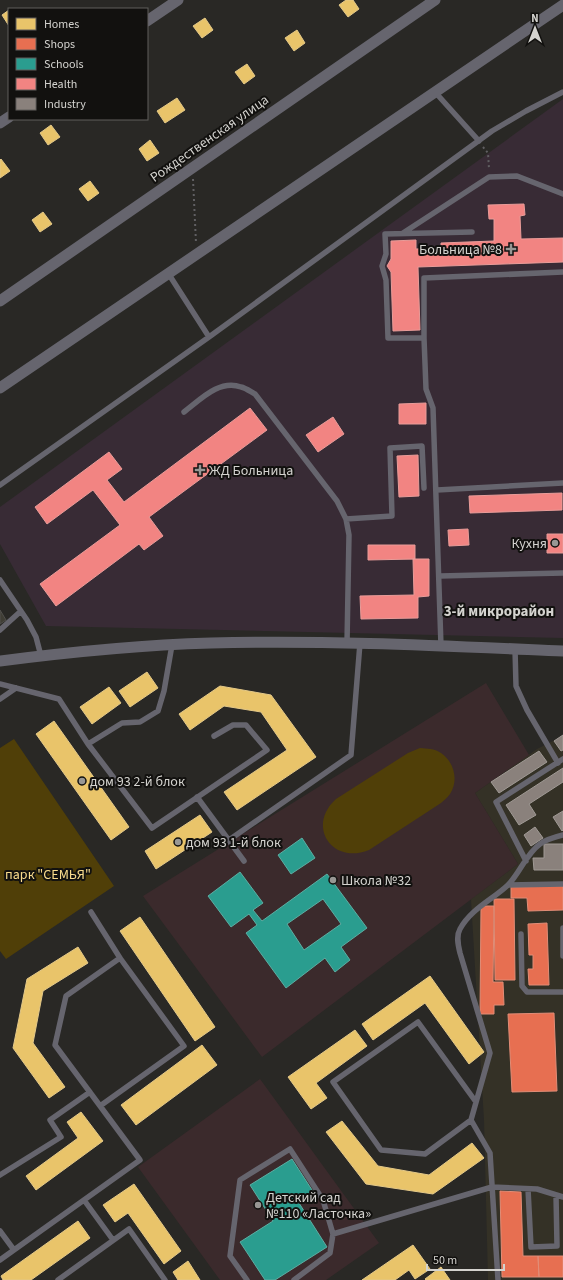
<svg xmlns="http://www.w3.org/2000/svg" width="563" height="1280" font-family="'Source Sans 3',sans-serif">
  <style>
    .built { fill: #343126 }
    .education { fill: #3b2a2c }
    .medical { fill: #382b35 }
    .green { fill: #503f08 }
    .homes { fill: #e9c46a; stroke: #e3c888 }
    .shops { fill: #e76f51; stroke: #e18d77 }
    .schools { fill: #2a9d8f; stroke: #5dada2; fill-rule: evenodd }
    .health { fill: #f28482; stroke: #e99c99 }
    .industry { fill: #8a817c; stroke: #a09a95 }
    .building { fill: #403e35; stroke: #504f4c }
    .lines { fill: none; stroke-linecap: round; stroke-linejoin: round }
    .path { stroke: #605f62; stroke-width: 2; stroke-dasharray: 2 3; stroke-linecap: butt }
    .lane { stroke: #66656e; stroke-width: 5.5 }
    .street { stroke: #66656e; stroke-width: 11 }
    .poi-dot { fill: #989794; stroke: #12110f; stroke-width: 1.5 }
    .labels { text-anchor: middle; stroke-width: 4; stroke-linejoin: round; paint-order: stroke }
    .street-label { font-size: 14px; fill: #d4d3cf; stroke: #12110f }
    .poi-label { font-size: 14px; fill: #d4d3cf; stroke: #12110f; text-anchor: start }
    .park-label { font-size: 14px; fill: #fadc8d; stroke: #12110f }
    .neighbourhood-label { font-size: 15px; font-weight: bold; fill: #d4d3cf; stroke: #12110f }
  </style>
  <rect width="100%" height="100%" fill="#292825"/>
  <path class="built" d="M563 736V1280H488L484 1120 471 899 518 864 475 793 537 749Z"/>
  <path class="education" d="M486 683 529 755 475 793 518 864 262 1057 143 896Z
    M260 1079 379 1243 326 1280H220L138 1167Z"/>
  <path class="medical" d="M563 99V638L46 626 0 544V507Z"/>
  <path class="green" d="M14 739 114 886 6 959 0 951V748Z
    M420 748C427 749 434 748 441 753 454 762 459 780 450 794 447 798 444 800 441 803L369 850C332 865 306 826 336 799L408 753Z"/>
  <path class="homes" d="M346 0H353L359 9 348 17 339 5Z
    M9 10V26L2 15Z
    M205 18 213 30 202 38 193 26Z
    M297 30 305 43 294 51 285 38Z
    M247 64 255 76 244 84 235 72Z
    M177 98 185 110 165 123 157 111Z
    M51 125 60 137 48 145 40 133Z
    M150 140 159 153 147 161 139 149Z
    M1 159 10 171 0 178V160Z
    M90 181 99 193 88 201 79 189Z
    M43 212 52 224 40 232 32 220Z
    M147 672 158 688 130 707 119 691Z
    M220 686 271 695 316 757 237 810 224 792 287 750 261 712 224 706 190 730 179 714Z
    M109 687 121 703 92 724 80 707Z
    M54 721 129 827 111 840 36 734Z
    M200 815 212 832 156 869 145 851Z
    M140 917 215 1027 195 1041 120 931Z
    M78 947 88 963 43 991 33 1043 65 1087 49 1098 13 1048 27 979Z
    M430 976 484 1052 469 1064 425 1003 373 1040 362 1024Z
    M355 1030 367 1046 316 1083 327 1098 311 1109 288 1077Z
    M202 1045 217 1065 136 1125 121 1105Z
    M81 1112 103 1141 36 1190 26 1176 78 1138 67 1122Z
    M342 1121 378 1166 429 1175 472 1143 484 1158 433 1194 366 1184 326 1132Z
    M134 1184 181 1251 164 1264 128 1213 115 1222 103 1205Z
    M78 1221 90 1238 31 1280H3L1 1276Z
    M413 1245 430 1269 415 1279 409 1270 395 1280H362Z
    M188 1261 200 1280H178L173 1272Z
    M441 1267 450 1280H426L425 1279Z"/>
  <path class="shops" d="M563 886V910L528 911 527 898H511V887Z
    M494 899H514L515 980H495Z
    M481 906H494L493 982H503L504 1005H494V1014H480Z
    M547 923 549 985H529L528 969H533V955H529L528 924Z
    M554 1013 557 1091 512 1092 508 1014Z
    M500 1191 521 1192 523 1256H538L539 1277H502Z
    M538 1256H563V1277H539Z"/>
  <path class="schools" d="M302 838 315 858 291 874 278 855Z
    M240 872 263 903 253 910 262 921 327 874 367 928 341 947 350 960 335 972 325 958 286 988 246 933 257 925 249 914 231 927 208 896ZM323 899 341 924 304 950 287 924Z
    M292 1159 314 1193 299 1203 327 1247 275 1280H265L240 1242 273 1221 250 1185Z"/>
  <path class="health" d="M524 204 525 215 520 216 521 239 563 238V262L418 267 420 330 393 331 391 272 387 266 391 259V241L416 240V249L441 248V243L494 241V219H489L488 205Z
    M426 403V424H399V404Z
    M250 408 267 430 149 517 163 536 144 550 139 544 56 606 40 584 120 525 93 490 47 524 35 507 109 452 122 469 107 480 124 502Z
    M333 417 344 434 318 452 306 435Z
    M418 455 419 496 399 497 397 456Z
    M562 493V510L470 513 469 496Z
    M468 529 469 545 449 546 448 530Z
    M547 534H563V553H547Z
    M368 545H415V559L368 560Z
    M413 559H429V596L418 597V618L361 619 360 596 414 595Z"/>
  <path class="industry" d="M563 735V750L561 751 554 741Z
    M539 751 547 762 499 793 491 782Z
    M563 768V782L529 804 536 815 519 825 506 805Z
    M563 811V830L562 831 553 817Z
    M535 827 543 838 531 846 524 835Z
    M544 844H563V870H534L533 858H544Z"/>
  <path class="building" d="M0 610 6 620 0 624Z"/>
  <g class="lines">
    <path class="path" d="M483 147 488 153 489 169
      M193 179 196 243"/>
    <path class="lane" d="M435 92 479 141
      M403 233 489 177 517 176 563 194
      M209 337 492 131 526 111 563 92
      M424 338V278L563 272
      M184 412C200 400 219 379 241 387 246 388 251 392 255 394L337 501 346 519 349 535 347 643
      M0 485 209 337 168 273
      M437 490 563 483
      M346 519 392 516 390 448 422 446 424 488
      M440 576 563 573
      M0 580 27 620 36 637 41 656
      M0 630 21 611
      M441 646 433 408 426 389 424 338H388L386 280 382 266 386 254 385 234 472 232
      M515 649 516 686 527 710 558 763
      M0 684 59 699 88 744 152 828 267 750 246 725H233L214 736
      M0 699 16 688
      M88 744 122 723 140 722 158 711 164 691 172 645
      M197 797 244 861
      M229 840 351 755 360 643
      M526 861 496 802 563 759
      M508 885 563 884
      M91 912 120 958
      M563 928V956
      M521 934 522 986 527 992H563
      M471 1120 425 1154 381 1150 333 1082 418 1022 476 1102
      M0 1175 61 1137 50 1120 90 1092
      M528 1189 531 1247 557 1246 556 1195
      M84 1200 113 1240
      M0 1231 14 1250
      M333 1234 492 1187 537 1189 563 1197
      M0 1260 140 1160 55 1045 66 996 120 958 184 1046 100 1106
      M58 1280 129 1229 165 1280
      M247 1280 230 1256 240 1180 290 1149 323 1200 333 1234 330 1253 294 1280
      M498 1280 490 1153 471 1120 490 1053 460 953C458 945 456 936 460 929 471 909 492 900 508 885 520 873 526 854 540 844 547 839 555 837 563 835"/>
    <path class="street" d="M147 21 178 0
      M0 123 9 117
      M0 301 435 0
      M0 388 563 5
      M0 661C70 652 141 645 211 643 329 640 446 646 563 651"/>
  </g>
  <g class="poi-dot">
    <path d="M509 243h4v4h4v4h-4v4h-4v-4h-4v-4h4z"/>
    <path d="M198 464h4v4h4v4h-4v4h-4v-4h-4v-4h4z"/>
    <circle cx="555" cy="543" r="4"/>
    <circle cx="82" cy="781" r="4"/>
    <circle cx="178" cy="842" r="4"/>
    <circle cx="333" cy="880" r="4"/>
    <circle cx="258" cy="1205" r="4"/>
  </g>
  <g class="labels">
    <g class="street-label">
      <text transform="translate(209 138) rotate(-35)" y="5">Рождественская улица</text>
    </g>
    <g class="poi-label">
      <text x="502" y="254" text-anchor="end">Больница №8</text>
      <text x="209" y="475">ЖД Больница</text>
      <text x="547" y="548" text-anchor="end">Кухня</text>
      <text x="90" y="786">дом 93 2-й блок</text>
      <text x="186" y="847">дом 93 1-й блок</text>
      <text x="341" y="885">Школа №32</text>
      <text x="266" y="1202">Детский сад<tspan x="266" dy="16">№110 «Ласточка»</tspan></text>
    </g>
    <g class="park-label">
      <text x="48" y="879">парк "СЕМЬЯ"</text>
    </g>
    <g class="neighbourhood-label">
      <text x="499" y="616">3-й микрорайон</text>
    </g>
  </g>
  <rect x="8" y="8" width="140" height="112" fill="#12110f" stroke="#605f5c"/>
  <rect x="16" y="18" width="20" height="12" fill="#e9c46a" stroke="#605f5c"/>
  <text x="44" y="28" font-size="12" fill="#d4d3cf">Homes</text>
  <rect x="16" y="38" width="20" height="12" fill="#e76f51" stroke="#605f5c"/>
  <text x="44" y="48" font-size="12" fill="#d4d3cf">Shops</text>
  <rect x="16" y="58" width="20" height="12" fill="#2a9d8f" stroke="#605f5c"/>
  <text x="44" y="68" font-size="12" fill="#d4d3cf">Schools</text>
  <rect x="16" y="78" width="20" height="12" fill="#f28482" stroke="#605f5c"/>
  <text x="44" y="88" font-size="12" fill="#d4d3cf">Health</text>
  <rect x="16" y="98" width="20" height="12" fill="#8a817c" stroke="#605f5c"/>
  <text x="44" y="108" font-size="12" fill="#d4d3cf">Industry</text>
  <g transform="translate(535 28)" stroke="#12110f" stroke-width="3" paint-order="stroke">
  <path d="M0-3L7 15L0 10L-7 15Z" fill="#d4d3cf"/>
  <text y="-6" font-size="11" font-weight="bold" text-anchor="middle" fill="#d4d3cf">N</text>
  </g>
  <path d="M427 1264v6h77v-6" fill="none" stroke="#d4d3cf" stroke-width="2"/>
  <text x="433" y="1264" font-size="12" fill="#d4d3cf" stroke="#12110f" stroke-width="3" paint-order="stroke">50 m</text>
</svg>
